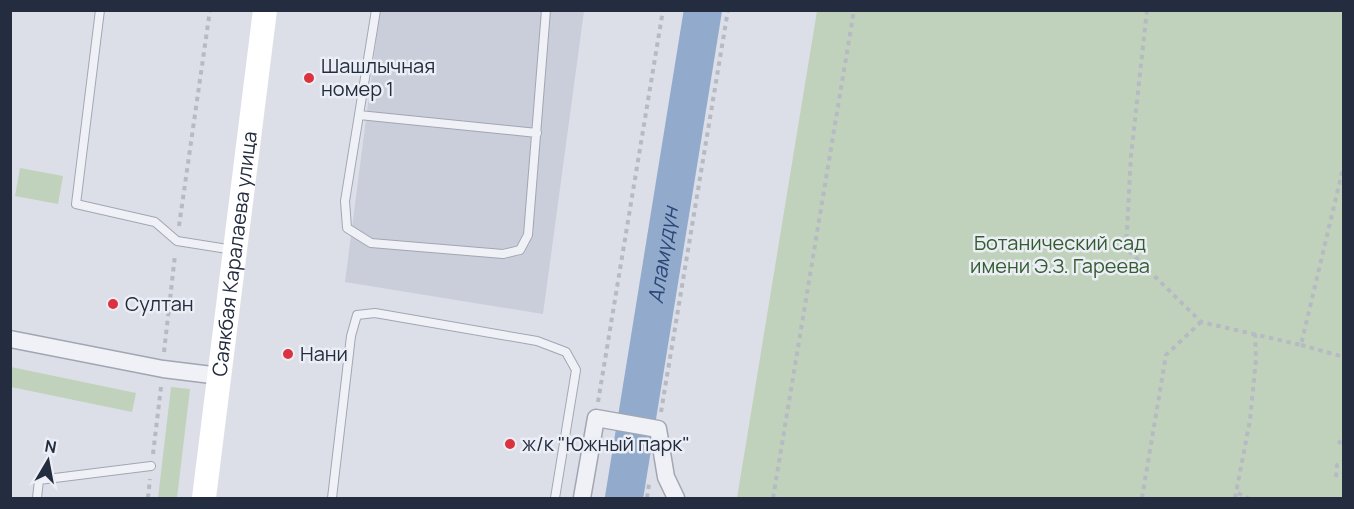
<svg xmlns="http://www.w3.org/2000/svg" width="1354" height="509" font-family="Manrope,sans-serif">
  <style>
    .built { fill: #c9ceda }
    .green { fill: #c0d2bc }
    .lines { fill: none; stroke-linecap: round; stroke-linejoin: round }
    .river { stroke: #92aacc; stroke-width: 38 }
    .lane-casing { stroke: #a1a6b2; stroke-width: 10 }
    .street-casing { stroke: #a1a6b2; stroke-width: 19 }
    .path { stroke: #b6bac3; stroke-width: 4; stroke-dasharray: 4.5 4.5; stroke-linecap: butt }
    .lane { stroke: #eff1f6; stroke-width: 8 }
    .street { stroke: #eff1f6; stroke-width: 16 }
    .secondary { stroke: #fff; stroke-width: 24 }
    .poi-dot { fill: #dc323f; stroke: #ebeff5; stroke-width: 2 }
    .labels { text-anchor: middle; stroke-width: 5; stroke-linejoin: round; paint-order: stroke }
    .poi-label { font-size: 20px; fill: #242c3f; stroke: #ebeff5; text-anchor: start }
    .park-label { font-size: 20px; fill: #355c30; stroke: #ebeff5 }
    .street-label { font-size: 20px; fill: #242c3f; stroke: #ebeff5 }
    .water-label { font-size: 21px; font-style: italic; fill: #2a4777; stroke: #ebeff5 }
  </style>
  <rect width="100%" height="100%" fill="#dcdfe8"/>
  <path class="built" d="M380 11H584L543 314 345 282Z"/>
  <path class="green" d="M817 11H1343V498H737Z
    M20 168 63 176 58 204 15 196Z
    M11 367 136 393 132 412 11 387Z
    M171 387 190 389 177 498H158Z"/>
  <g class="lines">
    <path class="river" id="s1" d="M624 498 703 10"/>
    <g class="lane-casing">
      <path id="lane" d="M100 10 76 204 155 222 177 241 234 250
        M376 10 345 201 347 228 371 243 503 254 520 250 528 235 546 10
        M359 115 537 133
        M37 498 39 480 151 466
        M332 498 351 336 357 315 375 313 537 341 566 352 576 370 555 498"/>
    </g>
    <g class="street-casing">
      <path id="street" d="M10 339 163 369 220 376
        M582 498 596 418 658 429 666 477 676 498"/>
    </g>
    <path class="path" d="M1147 10 1131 156 1126 248 1201 322 1301 345 1344 164
      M179 226 210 10
      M1301 345 1344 357
      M164 352 175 255
      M598 402 663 10
      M661 412 728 10
      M1338 441 1344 445
      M153 454 161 387
      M1336 477 1337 465 1344 461
      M1238 493 1248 498
      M148 498 150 479
      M647 498 649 484
      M773 498 854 10
      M1142 498 1166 355 1201 322
      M1235 498 1250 420 1256 359 1255 334"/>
    <use href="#lane" class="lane"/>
    <use href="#street" class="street"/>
    <path class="secondary" id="s2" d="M204 498 265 10"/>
  </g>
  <g class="poi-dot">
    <circle cx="309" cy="78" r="6"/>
    <circle cx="113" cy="304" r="6"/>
    <circle cx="288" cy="354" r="6"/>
    <circle cx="510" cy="444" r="6"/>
  </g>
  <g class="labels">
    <g class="poi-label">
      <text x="321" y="73">Шашлычная<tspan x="321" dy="23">номер 1</tspan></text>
      <text x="125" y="311">Султан</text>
      <text x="300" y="361">Нани</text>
      <text x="522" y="451">ж/к "Южный парк"</text>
    </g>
    <g class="park-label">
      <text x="1060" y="250">Ботанический сад<tspan x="1060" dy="23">имени Э.З. Гареева</tspan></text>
    </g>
    <g class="street-label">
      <text dy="7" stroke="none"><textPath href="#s2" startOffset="246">Саякбая Каралаева улица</textPath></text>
    </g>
    <g class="water-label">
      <text dy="7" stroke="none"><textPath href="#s1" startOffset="246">Аламүдүн</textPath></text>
    </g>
  </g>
  <rect width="1354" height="509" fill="none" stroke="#242c3f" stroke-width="24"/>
  <g transform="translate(48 461) rotate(10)" stroke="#ebeff5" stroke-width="4.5" paint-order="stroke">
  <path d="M0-4.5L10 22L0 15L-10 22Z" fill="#242c3f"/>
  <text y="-9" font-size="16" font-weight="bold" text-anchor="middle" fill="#242c3f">N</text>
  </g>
</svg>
